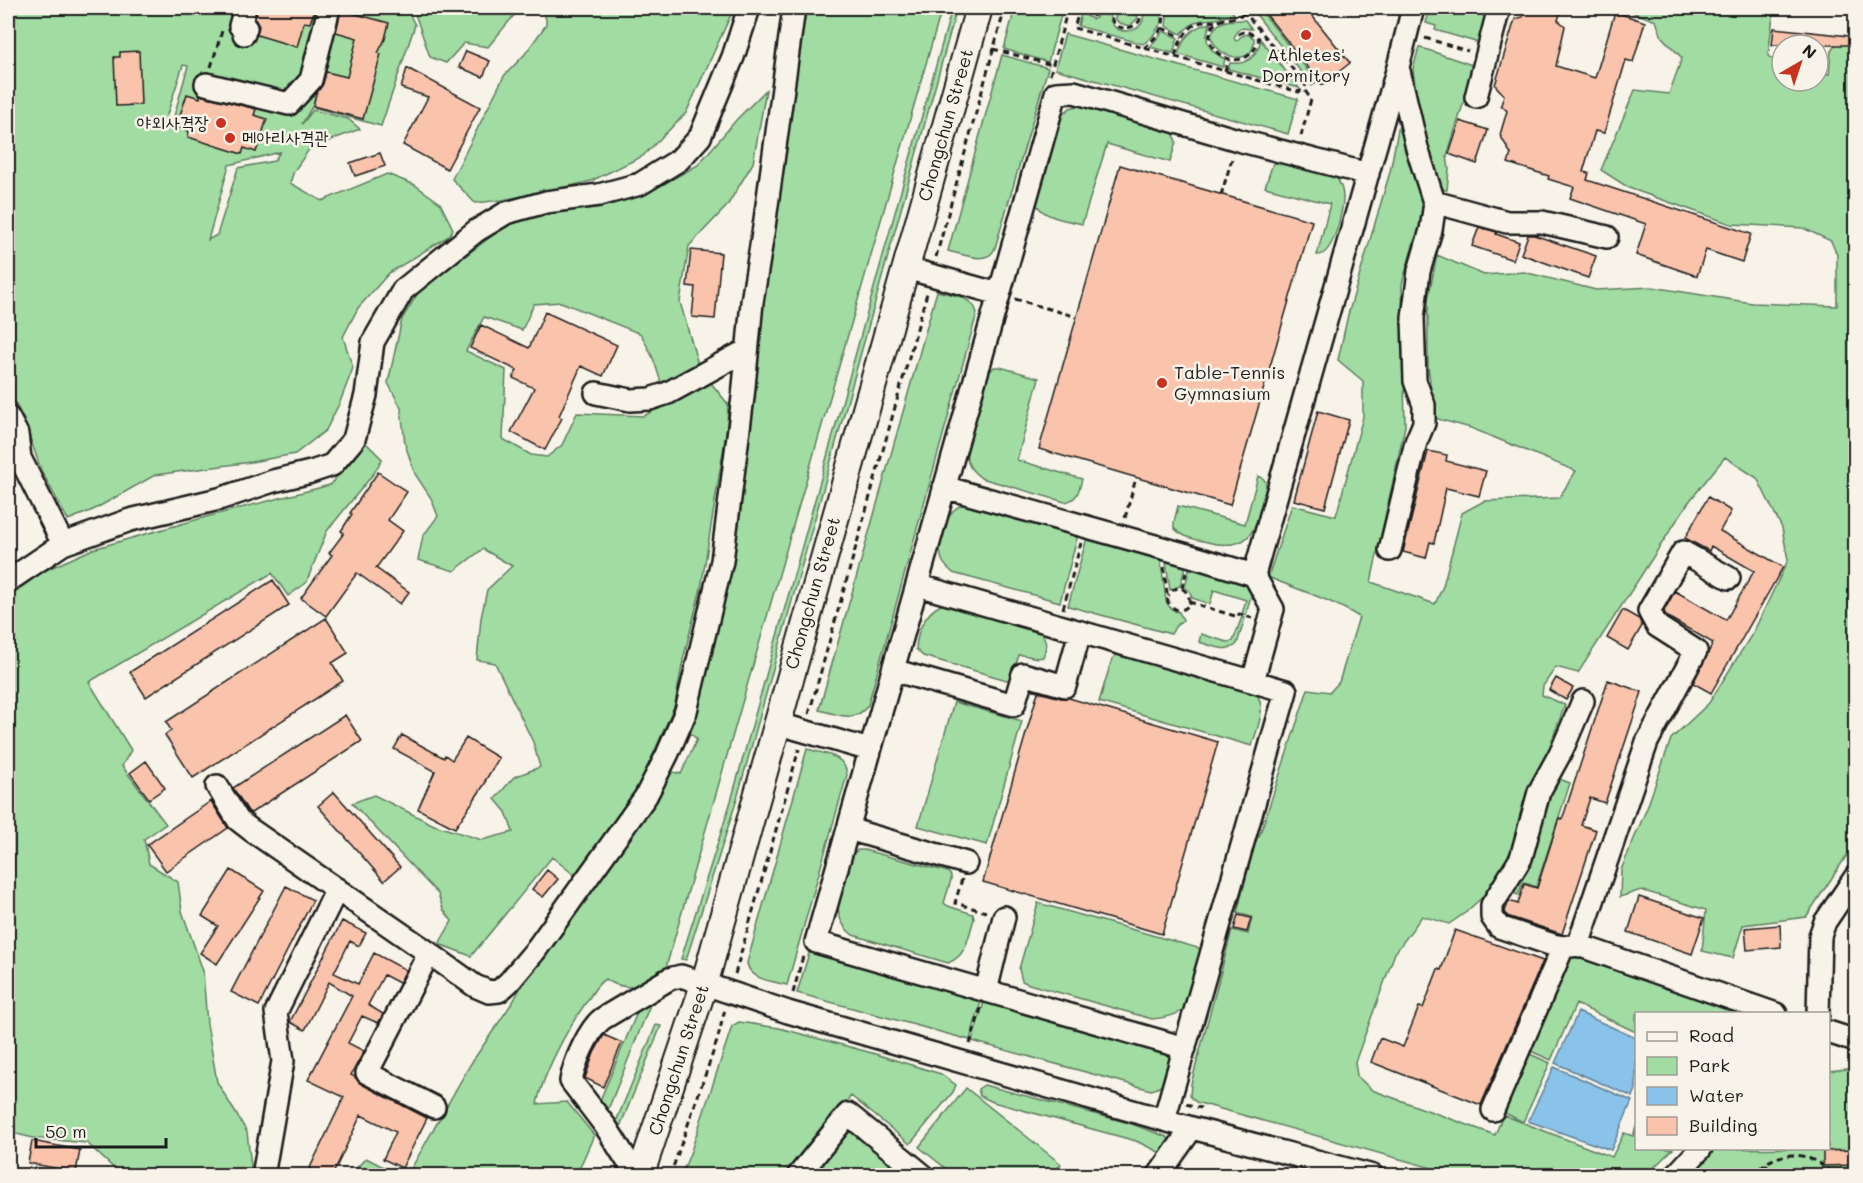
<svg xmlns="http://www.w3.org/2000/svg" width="1863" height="1183" font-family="Mali,'Poor Story',sans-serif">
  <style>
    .green { fill: #a1dda3; stroke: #5e7c60; stroke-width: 1.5; fill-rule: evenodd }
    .water { fill: #8ac3e9; stroke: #5e8097; stroke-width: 1.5 }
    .building { fill: #fac4ac; stroke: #1c1c1c; stroke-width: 1.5 }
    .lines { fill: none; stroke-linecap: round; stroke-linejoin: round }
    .minor-casing { stroke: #1c1c1c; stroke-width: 26 }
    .major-casing { stroke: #1c1c1c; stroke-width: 30 }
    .path { stroke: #1c1c1c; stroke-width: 3; stroke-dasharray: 6 4.5; stroke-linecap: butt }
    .minor { stroke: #f7f3e8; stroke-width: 21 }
    .major { stroke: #f7f3e8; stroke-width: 26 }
    .poi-dot { fill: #c8321e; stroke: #f7f3e8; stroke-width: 2 }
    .labels { text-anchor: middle; stroke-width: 5; stroke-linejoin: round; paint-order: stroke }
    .poi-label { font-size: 18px; fill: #1c1c1c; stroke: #f7f3e8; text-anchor: start }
    .street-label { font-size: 18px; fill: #1c1c1c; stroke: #f7f3e8 }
  </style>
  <rect width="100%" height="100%" fill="#f7f3e8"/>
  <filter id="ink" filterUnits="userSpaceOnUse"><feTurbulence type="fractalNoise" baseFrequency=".0167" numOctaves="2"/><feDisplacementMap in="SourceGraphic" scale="12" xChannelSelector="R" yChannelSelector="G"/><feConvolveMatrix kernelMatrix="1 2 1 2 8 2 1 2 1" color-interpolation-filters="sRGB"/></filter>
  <g filter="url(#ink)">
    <path class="green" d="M8 8H406L415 25 381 126 312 107 302 124 313 110 348 119 360 129 310 148 294 171 290 183 322 201 387 174 415 185 440 203 453 229 449 236 389 273 358 308 343 337 353 368 340 402 326 430 295 454 251 462 155 475 93 510 68 520 41 470 24 420 8 388V148L11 119 8 65ZM183 65 188 66 170 131 164 124ZM280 152 274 161 238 168 217 235 208 240 229 165Z
      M407 8H520L488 47 464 43 446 63 430 57 413 8Z
      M541 8H734L686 113 643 156 591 181 541 193 502 200 475 203 452 179 504 76 525 54 546 25V19Z
      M804 8H942L665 971C641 983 631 995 605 979 595 985 592 995 585 1004 567 1029 543 1074 537 1104L567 1102 594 1135 576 1176H407L470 1065 514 1000 531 968 670 771 681 774 697 739 687 731 742 470 790 99Z
      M952 8H957L736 802 686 960 681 959 731 801Z
      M1015 8H1063L1048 62 1004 49Z
      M1082 8H1084L1085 15 1092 19 1096 18 1097 15 1096 13H1092L1088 8H1110C1103 42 1155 35 1141 8H1159L1162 22 1152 37 1143 44 1078 26Z
      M1117 8H1125L1126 12 1132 10 1135 11 1138 18 1130 26 1119 23 1115 19Z
      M1165 8H1229L1235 15C1228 15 1222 18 1216 19 1197 20 1195 20 1181 34L1166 26 1167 18Z
      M1251 8H1259L1317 82 1312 86Z
      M1430 8H1489L1479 43 1435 30 1436 26 1426 23Z
      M1621 8H1774L1768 56 1782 66V81H1818V72L1829 74 1831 51 1838 41 1855 45V843L1806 917 1743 925 1733 958 1702 951 1706 910 1641 890 1620 897 1621 870 1647 808 1671 739 1709 703 1754 631 1788 560 1782 528 1757 478 1725 457 1688 503 1578 673 1556 667 1543 686 1542 695 1565 705 1546 756 1534 778 1514 855 1489 891 1465 913 1449 924 1422 916 1395 953 1355 1062 1357 1076 1372 1090 1495 1135 1503 1115 1612 1157 1624 1133 1633 1136 1636 1127V1148L1673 1149 1646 1175H1457L1196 1102 1190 1096 1191 1084 1232 930 1248 934 1252 917 1237 913 1256 838 1259 837 1308 689 1330 692 1339 682 1359 617C1331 599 1298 590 1268 577L1292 505 1336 516 1363 417V381L1338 360 1348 315 1390 172 1400 119 1429 214 1415 238 1402 284 1405 426 1371 582 1435 604 1443 586 1462 513 1484 501 1559 498 1576 471 1471 428 1434 418 1428 365V299L1437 255 1484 275 1524 272 1596 290 1652 287 1752 303 1837 306V255L1831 241 1803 228 1731 224 1629 188 1601 170 1635 90 1669 94 1682 58 1662 37 1656 21Z
      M1245 20 1252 29 1241 28 1237 31 1234 38 1236 41 1242 36 1247 34 1254 38C1256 69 1215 58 1211 36 1216 19 1230 20 1245 20Z
      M1206 24H1211C1201 40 1210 52 1225 59L1223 67 1178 54C1183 39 1190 29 1206 24Z
      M1163 31 1178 38 1173 53 1150 47Z
      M1065 34 1298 99 1288 134 1055 69Z
      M1261 40 1299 88 1228 69 1230 63C1248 65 1256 57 1261 40Z
      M1419 47 1475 66 1447 156 1449 169 1447 190H1444L1438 182 1426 147 1415 87 1413 69Z
      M1002 55 1048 68 995 248C988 266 963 254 948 251Z
      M766 90 753 163 727 206 689 246 680 302 699 368 663 388 653 358 641 334 561 302 534 304 522 330 484 317 466 351 506 370 503 439 531 455 547 457 562 445 577 413 644 416 678 396 711 383 728 404 727 427 701 588 683 660 675 704 637 792 578 878 552 857 471 956 439 944 452 921 443 909 438 894 352 803 374 795 434 825 482 840 513 832 506 812 495 799 514 777 540 767 533 742 495 663 477 660 481 618 487 590 512 566 483 549 454 571 418 560 423 536 438 516 431 498 415 474 405 444 401 408 388 383 402 319 419 291 501 229 535 215 646 194 698 165 737 119Z
      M1085 104 1173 132 1176 142 1170 162 1107 144 1082 224C1067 220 1042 218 1036 203L1059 118 1070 108Z
      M1280 159 1335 176C1340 182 1343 189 1343 198 1343 211 1333 257 1317 255L1330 204 1265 187 1272 166Z
      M937 291C951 295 973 296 977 313L868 705C855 724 838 714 819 710Z
      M994 367H1000L1039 378 1017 460 1082 479C1079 490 1078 500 1065 502L981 478C971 470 967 465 966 452L987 375Z
      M365 442 382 459 374 473 327 531 306 583 288 596 272 573 89 682 131 750 122 766 166 824 144 839 149 864 178 882 182 911 203 971 207 1024 217 1082 247 1132 252 1175H121L87 1143 33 1138 8 1132V751L11 747 12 723 8 716V597L44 571 93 549 206 517 330 485Z
      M1258 476C1264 478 1266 480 1266 487 1256 524 1256 554 1207 542 1195 539 1183 538 1174 528V522L1178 506 1245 524Z
      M964 503 1079 531 1060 602 953 573C950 570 945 566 943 562 936 548 943 523 952 512 955 508 960 506 964 503Z
      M1088 534 1160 554 1166 601C1169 607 1172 611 1179 612L1183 620 1175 627 1171 634 1068 606Z
      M1165 555 1187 561 1180 586 1170 590Z
      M1191 562 1255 580 1246 615 1242 614 1246 600 1214 590 1210 604 1192 598 1190 592 1185 587Z
      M941 605H951L1039 629C1046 638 1048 646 1043 657 1036 660 1027 654 1019 655L1011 680H1007L923 656 916 649C917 630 925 613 941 605Z
      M1242 617 1245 618 1237 644C1227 654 1211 645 1199 642L1201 634 1227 642 1233 641Z
      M1120 652 1252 687C1269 707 1258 724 1252 746L1099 702 1112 659Z
      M954 702 1022 721 987 845 918 826Z
      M807 749C824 754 845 754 847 775L787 985C772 981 750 980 747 963Z
      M1557 778 1570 783 1536 887 1523 882 1518 895 1510 892 1545 794Z
      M858 850H864L948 872 951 876V880L944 903 948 906 973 914 974 919C968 937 967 956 948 963L853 935C826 915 843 886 850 859L853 853Z
      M1038 903 1205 950 1189 1005C1180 1015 1166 1018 1152 1019L1029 984 1022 981 1019 969Z
      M810 950 982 998 970 1040 797 993Z
      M1568 955 1594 963 1597 957 1757 1013 1636 1014V1032L1576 1004 1551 1060 1526 1049Z
      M654 995 605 1117 598 1105 642 1001Z
      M985 999 1168 1053C1174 1069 1168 1087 1151 1090L972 1041Z
      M739 1022 779 1028 872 1053 941 1074 956 1085 953 1092 910 1144 851 1096 787 1175 681 1176 691 1151 732 1026Z
      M656 1025 661 1026 617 1134 613 1129Z
      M1525 1052 1550 1063 1523 1122 1499 1110Z
      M1855 1068V1175L1685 1176 1712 1149 1828 1148 1829 1071Z
      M984 1085 1129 1123 1167 1137 1174 1146 1167 1156 1136 1141 993 1102 980 1096 978 1089Z
      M966 1088 1061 1164 1052 1175H954L919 1147Z
      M849 1124 913 1176H807Z
      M366 1158 399 1175H350Z"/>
    <path class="water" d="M1578 1012 1636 1038V1089L1633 1097 1555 1063Z
      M1554 1067 1632 1101 1611 1150 1528 1121Z"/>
    <path class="building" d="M257 8H315L310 23 304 22 297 47 257 35 259 26 255 19Z
      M1261 8H1306L1350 63 1322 85Z
      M1536 8H1562L1558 20 1565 26 1556 66 1595 78 1615 12 1645 22 1633 62 1626 60 1604 133 1595 131 1583 172 1589 173 1587 180 1751 234 1742 262 1706 250 1697 276 1636 255 1646 224 1570 198 1574 187 1548 179 1549 176 1508 163 1511 154 1500 135 1507 111 1501 105 1504 95 1495 85 1515 19 1523 17 1525 10Z
      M341 10 389 23 385 39 378 53 381 54 363 119 313 106 316 94 323 84 326 72 347 77 357 38 336 32Z
      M1774 28 1849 36V45H1772Z
      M139 51 141 105 116 106 114 57H120V52Z
      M466 51 490 61 483 77 459 67Z
      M407 68 480 107 447 169 403 145 428 97 401 88Z
      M187 94 200 98V95L256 109 254 115 267 119 256 152 244 148 242 154 188 137 189 131 176 127Z
      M1460 121 1488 130 1477 164 1449 154Z
      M380 153 385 166 355 176 350 163Z
      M1120 165 1312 221 1230 505 1039 449Z
      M1479 227 1497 232 1496 234 1519 242 1513 260 1472 246Z
      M1528 235H1534L1596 256 1588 278 1521 254Z
      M691 250 721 253 715 319 692 317 695 287 687 286Z
      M545 312 617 345 603 376 581 366 559 416 562 418 545 450 511 432 534 388 513 378 517 370 470 348 481 325 529 348Z
      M1318 411 1349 420 1325 508 1294 500Z
      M1428 451 1447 455 1446 461 1486 471 1479 496 1446 488 1434 543 1430 542 1426 558 1403 552Z
      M378 472 407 492 388 520 403 531 376 568 409 592 400 604 357 573 326 616 301 598 332 555 329 553 344 533 341 531 352 514 350 513Z
      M1708 497 1731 511 1720 531 1783 567 1711 693 1693 683 1713 643 1666 616 1664 611 1675 591 1726 620 1754 571 1711 546 1709 551 1685 538Z
      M273 580 289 605 146 697 130 672Z
      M1623 610 1639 619 1642 626 1628 650 1607 638Z
      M326 618 348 653 332 663 343 681 193 778 165 735 171 730 166 722Z
      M1556 678 1573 688 1566 700 1549 690Z
      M1608 680 1642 692 1605 803 1590 798 1581 825 1596 830 1562 934 1507 916 1505 911 1509 901 1518 904 1524 884 1537 888 1559 818 1562 819 1565 811Z
      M1038 692 1061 698H1069L1218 742 1162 934 983 882Z
      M345 715 362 741 251 813 248 811 233 788Z
      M402 735 444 758 445 755 452 760 466 738 499 758 485 781 486 782 455 828 418 809 435 771 394 749Z
      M146 761 165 788 149 799 130 773Z
      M334 792 400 867 384 881 318 806Z
      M211 801 228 828 166 871 147 845Z
      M231 870 264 891 217 964 200 953 218 926 202 916Z
      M547 870 558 879 543 897 532 889Z
      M286 886 313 900 259 1006 231 992Z
      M1639 897 1704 918 1692 954 1628 932Z
      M1238 915 1251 918 1247 932 1234 929Z
      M342 921 366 933 359 946 350 941 334 973 358 984 374 953 406 970 399 983 384 975 368 1005 383 1014 378 1023 362 1016 348 1043 364 1051 351 1075 355 1077 361 1084 427 1118 402 1168 383 1159 396 1132 361 1115 332 1176H306L344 1097 308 1080 352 996 329 982 305 1030 290 1022Z
      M1780 925 1781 947 1747 950 1745 928Z
      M1455 930 1543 961 1481 1105 1371 1062 1380 1038 1403 1047 1419 1007 1423 1008 1438 969 1441 970Z
      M604 1035 622 1043 603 1087 585 1078 594 1053Z
      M32 1141 80 1150 76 1172 28 1163Z
      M1856 1150V1165L1823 1166V1151Z"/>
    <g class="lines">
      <g class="minor-casing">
        <path id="minor" d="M244 34 246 28 240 26 245 8
          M1399 71 1417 148 1434 202 1507 222H1542L1607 237
          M206 84 289 104 311 80 329 8
          M1476 97 1499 8
          M906 268 999 294
          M596 393 630 400 650 399 668 393 747 350
          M8 417 17 434 20 458 63 544
          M944 487 1191 556 1254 575 1273 609 1253 681
          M1390 550 1416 442 1424 423V405L1415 381 1413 318 1419 271 1431 230 1435 203
          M1254 575 1398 67 1413 8
          M1729 578 1683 552 1649 611 1657 626 1696 651 1647 742 1578 945 1776 1014
          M8 581 63 544 130 520 219 499 273 481 311 472 332 465 354 439 366 395 373 342 403 290 476 231 506 213 546 202 599 195 640 184 679 160 700 137 733 57 749 8
          M917 585 1286 691 1164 1120
          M893 670 1014 705 1023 674 1065 686 1080 632
          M776 723 870 750
          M217 786 238 820 251 830 429 953
          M848 829 966 863
          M1578 945 1563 947 1553 945 1499 927 1492 917V905L1521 858 1539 792 1562 750 1583 701
          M986 991 1004 917
          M1818 1014 1820 936 1825 922 1856 876
          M1828 1032 1856 1041
          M1185 1048 816 942 1056 93 1074 92 1238 140 1368 174
          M434 1107 367 1073 429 953 475 986 489 992 499 991 509 982 535 951 646 796 667 755 686 711 722 561 743 397 752 302 764 227 794 8
          M1493 1110 1563 947
          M263 1176 283 1061 276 1012 337 889
          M637 1176 606 1127 571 1081C574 1063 588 1030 602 1019L669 979 681 976 788 1012 1192 1128 1373 1176
          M798 1176 848 1114 924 1176
          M1158 1176 1192 1128
          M1675 1176 1701 1148"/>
      </g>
      <g class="major-casing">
        <path id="major" d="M640 1176 704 985 979 8"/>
      </g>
      <path class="path" d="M1080 8 1074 28 1299 92 1306 85 1241 8
        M1086 8 1090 16 1095 15
        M1113 8C1102 39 1154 30 1137 8
        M1127 9 1129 8
        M1162 28 1182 37
        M1238 34 1246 31 1259 38C1252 68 1220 65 1209 41 1211 10 1231 25 1245 12
        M1425 38 1468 51
        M1144 48C1157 37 1168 25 1162 8
        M993 49 1052 65
        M1175 56C1181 35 1193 17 1217 22
        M211 67 222 31
        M1225 71 1229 59
        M1050 75 1068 8
        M1301 136 1311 99 1303 88
        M1221 195 1232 159
        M936 257 1005 8
        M1015 299 1077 317
        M1125 518 1136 478
        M1164 567 1168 602C1171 606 1174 610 1180 610 1201 607 1182 573 1168 596
        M1182 588 1186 573
        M1189 602 1238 617 1239 614 1252 618
        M1063 609 1081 543
        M809 714 927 293
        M962 879 955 903 986 912
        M735 974 799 749
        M793 993 803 956
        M970 1044 981 1008
        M1186 1104 1201 1108
        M1765 1164 1775 1176
        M670 1176 717 1041 725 1009
        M1753 1176C1766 1157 1792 1149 1813 1160 1822 1164 1828 1171 1837 1176"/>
      <use href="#minor" class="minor"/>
      <use href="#major" class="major"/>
    </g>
  </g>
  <g class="poi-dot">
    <circle cx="1306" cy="35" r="6"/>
    <circle cx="221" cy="123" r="6"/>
    <circle cx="230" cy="138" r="6"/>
    <circle cx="1162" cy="383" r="6"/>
  </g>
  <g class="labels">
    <g class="poi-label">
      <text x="1306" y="61" text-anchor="middle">Athletes'<tspan x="1306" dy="21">Dormitory</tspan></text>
      <text x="209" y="129" text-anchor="end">야외사격장</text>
      <text x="242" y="144">메아리사격관</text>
      <text x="1174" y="379">Table-Tennis<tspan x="1174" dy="21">Gymnasium</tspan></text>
    </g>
    <g class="street-label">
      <text transform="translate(946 125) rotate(-74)" y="6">Chongchun Street</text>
      <text transform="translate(813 593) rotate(-74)" y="6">Chongchun Street</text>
      <text transform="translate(679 1060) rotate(-72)" y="6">Chongchun Street</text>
    </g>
  </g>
  <rect width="1863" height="1183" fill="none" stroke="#f7f3e8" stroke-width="30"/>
  <rect x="15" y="15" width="1833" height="1153" fill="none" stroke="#1c1c1c" stroke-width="2" filter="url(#ink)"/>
  <rect x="1635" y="1012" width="195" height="138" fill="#f7f3e8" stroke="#9f9d96" stroke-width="1.5"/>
  <rect x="1647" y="1032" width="30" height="9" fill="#f7f3e8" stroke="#9f9d96" stroke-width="1.5"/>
  <text x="1689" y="1042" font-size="18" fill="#1c1c1c">Road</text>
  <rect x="1647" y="1057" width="30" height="18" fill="#a1dda3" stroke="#9f9d96" stroke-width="1.5"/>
  <text x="1689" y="1072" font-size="18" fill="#1c1c1c">Park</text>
  <rect x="1647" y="1087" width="30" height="18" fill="#8ac3e9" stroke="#9f9d96" stroke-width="1.5"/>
  <text x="1689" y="1102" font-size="18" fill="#1c1c1c">Water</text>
  <rect x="1647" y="1117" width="30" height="18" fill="#fac4ac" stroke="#9f9d96" stroke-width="1.5"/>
  <text x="1689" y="1132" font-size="18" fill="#1c1c1c">Building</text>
  <g transform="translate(1800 63) rotate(39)"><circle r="28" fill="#f7f3e8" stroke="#9f9d96" stroke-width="1.5"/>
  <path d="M0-4.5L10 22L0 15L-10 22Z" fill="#c8321e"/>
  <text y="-9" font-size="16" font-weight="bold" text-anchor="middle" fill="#1c1c1c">N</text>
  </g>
  <path d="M36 1138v9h130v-9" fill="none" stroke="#1c1c1c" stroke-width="3"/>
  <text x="45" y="1138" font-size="18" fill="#1c1c1c" stroke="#f7f3e8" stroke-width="4.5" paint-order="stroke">50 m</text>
</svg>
